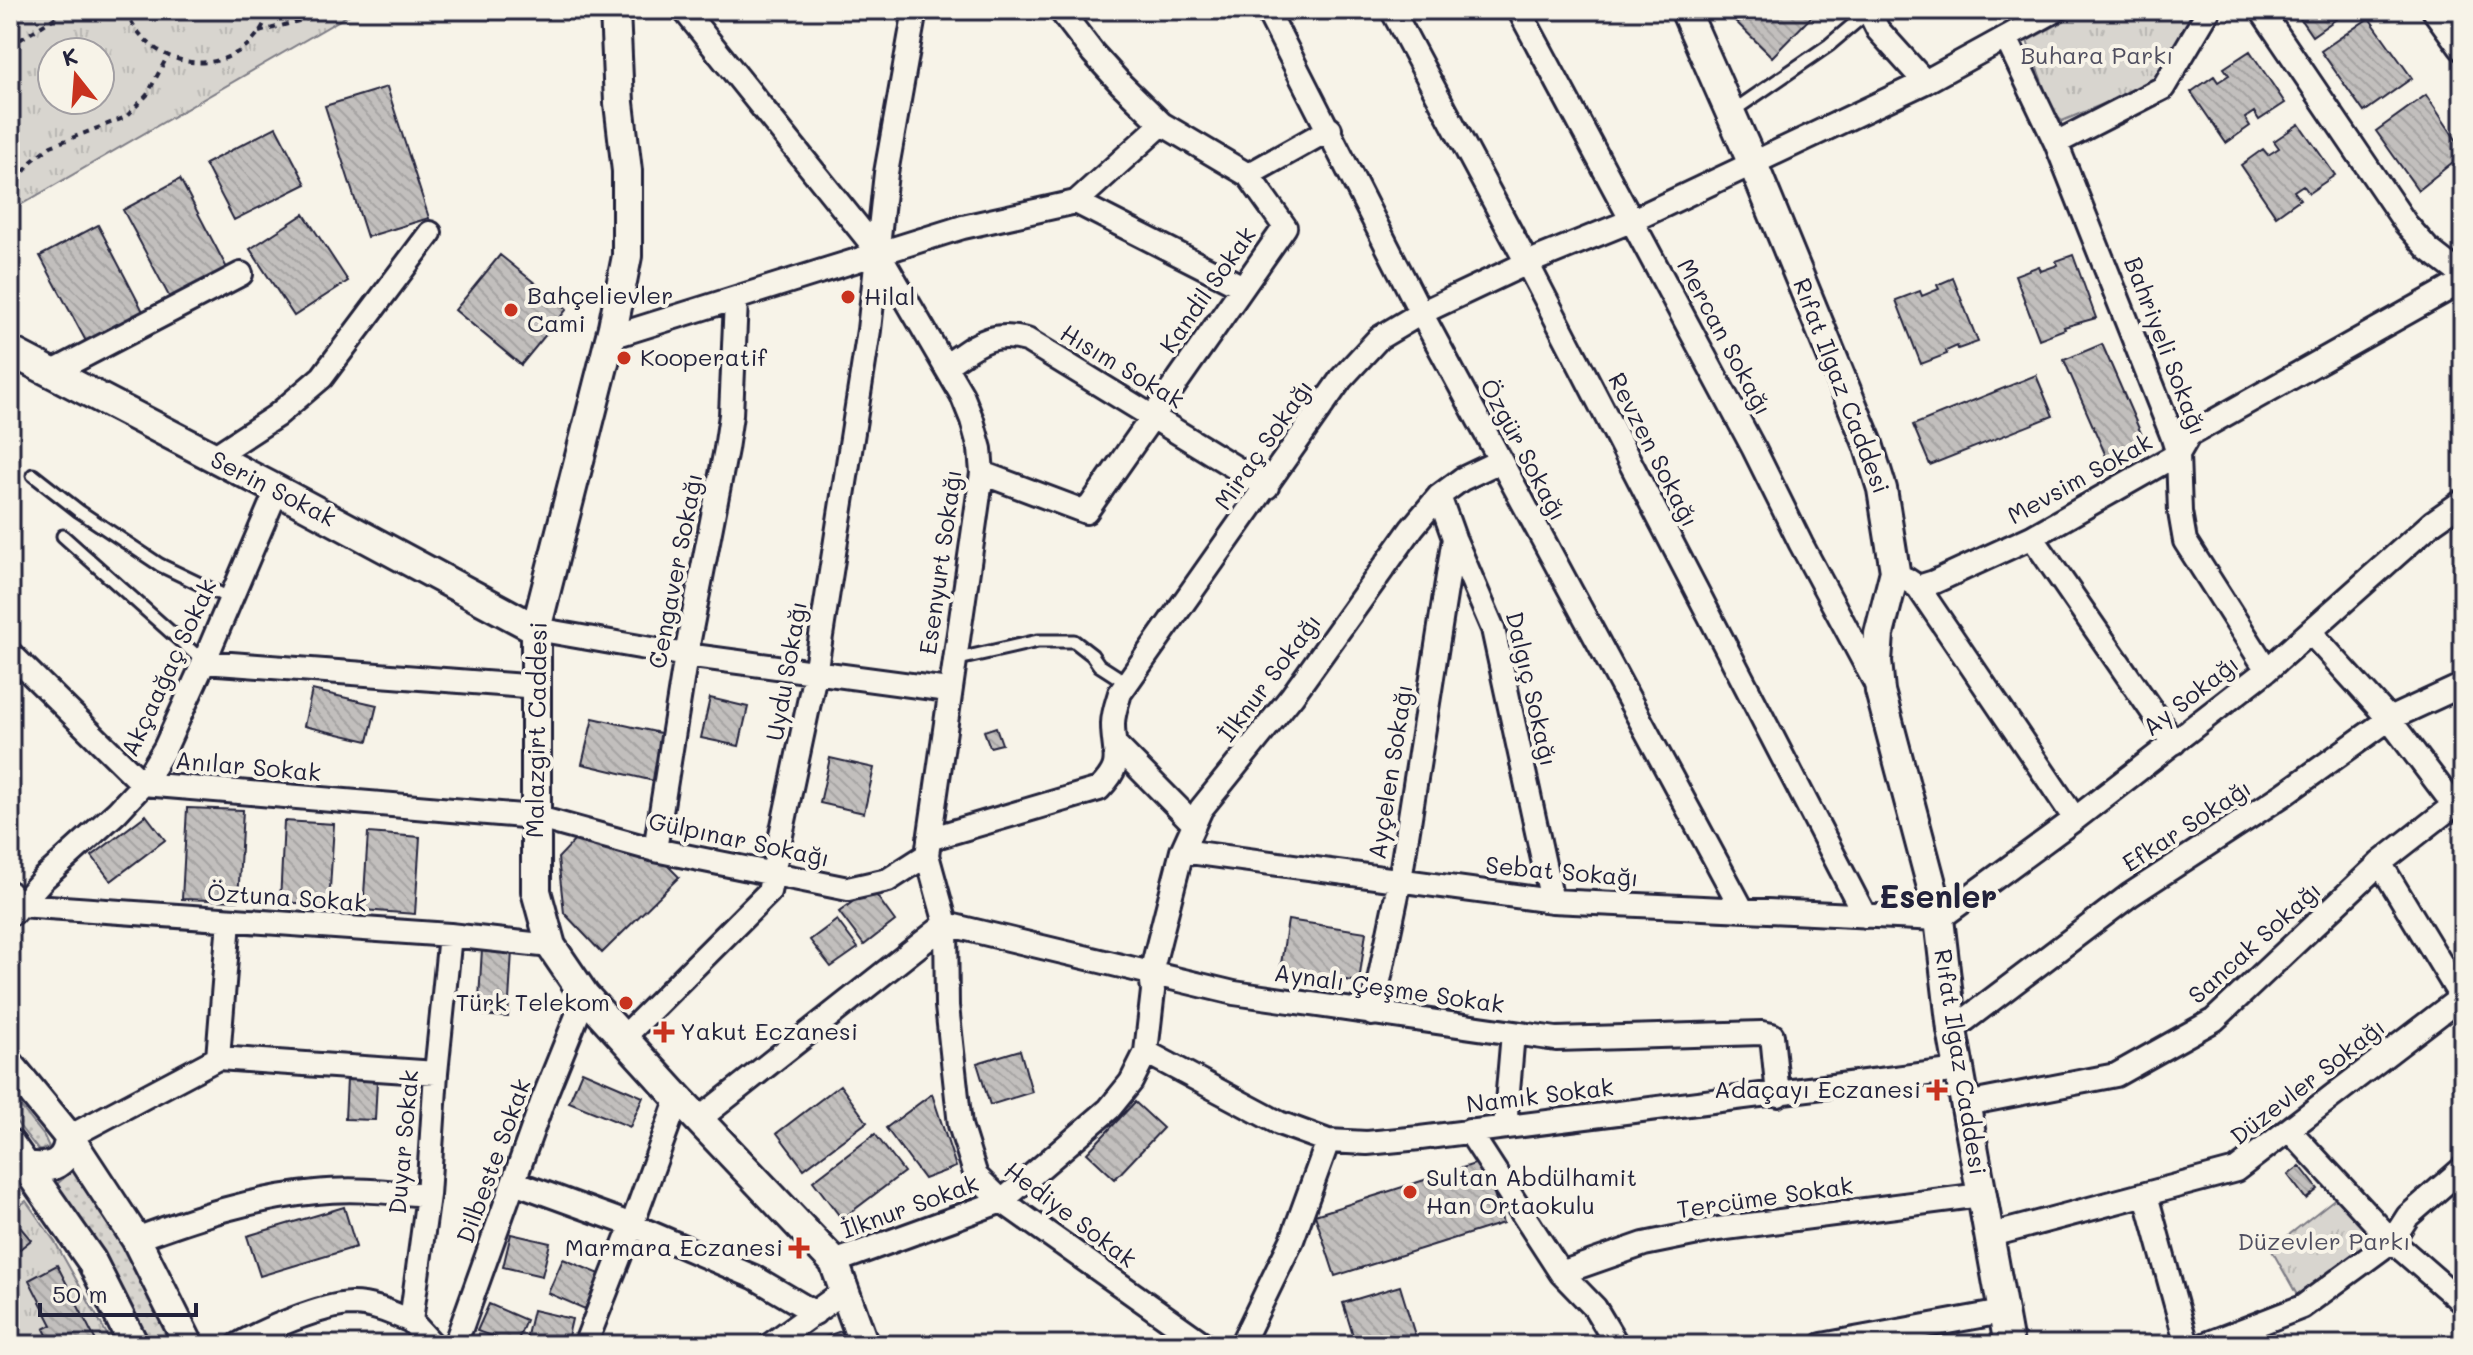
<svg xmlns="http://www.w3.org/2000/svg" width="2473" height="1355" font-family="Mali,sans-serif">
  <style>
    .grass { fill: url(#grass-dots); stroke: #7d7c85; stroke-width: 2 }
    .park { fill: url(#park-tufts); stroke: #7d7c85; stroke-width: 2; fill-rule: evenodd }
    .building { fill: url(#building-back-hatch); stroke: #22223b; stroke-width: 2 }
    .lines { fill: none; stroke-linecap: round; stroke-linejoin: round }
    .service-casing { stroke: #22223b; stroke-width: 17 }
    .minor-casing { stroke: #22223b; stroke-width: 28 }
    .tertiary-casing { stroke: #22223b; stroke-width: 34 }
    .path { stroke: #22223b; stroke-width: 4; stroke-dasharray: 6 6; stroke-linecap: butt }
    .service { stroke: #f7f3e8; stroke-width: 11 }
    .minor { stroke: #f7f3e8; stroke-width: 22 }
    .tertiary { stroke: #f7f3e8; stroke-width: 28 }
    .poi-dot { fill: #c8321e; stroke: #f7f3e8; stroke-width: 3 }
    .labels { text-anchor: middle; stroke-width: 8; stroke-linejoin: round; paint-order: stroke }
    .park-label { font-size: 24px; fill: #504f60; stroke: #f7f3e8 }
    .street-label { font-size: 24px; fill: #22223b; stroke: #f7f3e8 }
    .poi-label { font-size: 24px; fill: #22223b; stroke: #f7f3e8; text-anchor: start }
    .district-label { font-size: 32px; font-weight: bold; fill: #22223b; stroke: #f7f3e8 }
  </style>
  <defs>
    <pattern id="grass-dots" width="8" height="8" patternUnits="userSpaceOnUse" patternTransform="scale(2)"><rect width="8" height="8" fill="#d8d5cf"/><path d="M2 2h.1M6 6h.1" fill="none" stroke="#b9b7b3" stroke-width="1.8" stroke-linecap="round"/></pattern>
    <pattern id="park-tufts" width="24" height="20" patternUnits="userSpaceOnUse" patternTransform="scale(2)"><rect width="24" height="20" fill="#d8d5cf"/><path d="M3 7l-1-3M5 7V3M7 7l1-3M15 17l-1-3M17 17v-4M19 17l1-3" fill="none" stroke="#b9b7b3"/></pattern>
    <pattern id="building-back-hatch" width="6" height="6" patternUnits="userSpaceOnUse" patternTransform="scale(2)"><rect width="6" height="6" fill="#c2bfbd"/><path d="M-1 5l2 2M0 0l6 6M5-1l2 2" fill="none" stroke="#a6a4a3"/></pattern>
  </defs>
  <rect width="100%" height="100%" fill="#f7f3e8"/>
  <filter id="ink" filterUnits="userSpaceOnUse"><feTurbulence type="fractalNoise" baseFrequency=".0125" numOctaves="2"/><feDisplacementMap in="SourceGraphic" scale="16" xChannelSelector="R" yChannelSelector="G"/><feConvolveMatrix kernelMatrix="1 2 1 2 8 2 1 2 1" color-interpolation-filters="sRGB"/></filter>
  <g filter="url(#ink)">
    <path class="grass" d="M10 1093 44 1136 49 1147 39 1151 10 1114Z
      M75 1168 108 1213 175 1345H147L106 1263 56 1185Z"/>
    <path class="park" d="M10 10H357L10 211ZM52 52H100V100H52Z
      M2084 10H2195L2152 84 2062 121 2054 114 2027 41Z
      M2337 1197 2375 1238 2297 1295 2271 1249Z
      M26 1201 55 1242 113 1345H10V1213Z"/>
    <path class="building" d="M1724 10H1816L1817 11 1772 57Z
      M2294 10H2349L2312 36Z
      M2369 18 2412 78 2364 112 2321 51Z
      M2250 51 2285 103 2259 120 2254 112 2245 118 2250 126 2226 143 2191 92 2214 76 2218 82 2229 75 2224 68Z
      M387 87 429 218 367 237 325 106Z
      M2426 95 2463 150V154L2418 190 2376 131Z
      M2299 124 2335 175 2309 193 2303 185 2294 191 2300 199 2276 216 2241 165 2263 149 2268 155 2279 148 2274 141Z
      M276 127 306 184 234 220 205 164Z
      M180 179 228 270 171 300 123 210Z
      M304 214 348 281 294 316 250 249Z
      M98 225 145 315 88 345 40 256Z
      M500 255 567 309 521 365 455 310Z
      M2073 255 2096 318 2064 327 2065 329 2039 339 2015 275 2039 266 2041 271 2058 265 2056 261Z
      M1953 278 1978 342 1958 349 1957 346 1946 351 1947 354 1921 364 1896 300 1920 291 1922 296 1939 289 1937 285Z
      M2102 344 2147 447 2109 463 2064 360Z
      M2036 375 2053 416 1930 465 1913 425Z
      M312 690 377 705 368 741 304 726Z
      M710 698 748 707 739 746 701 738Z
      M593 718 665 734 654 781 582 764Z
      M996 727 1002 744 990 747 984 731Z
      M830 758 874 768 864 813 820 803Z
      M187 808 243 810 238 901 182 899Z
      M146 815 165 840 111 881 92 856Z
      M284 821 334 824 329 905 280 902Z
      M368 833 420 837 415 914 363 910Z
      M576 839 660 858 679 877 602 953 564 913 558 858Z
      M871 888 895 921 864 945 839 912Z
      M837 920 858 948 831 967 810 940Z
      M1288 920 1366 932 1359 982 1280 970Z
      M482 949 512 951 508 1017 478 1015Z
      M1020 1050 1032 1092 990 1105 977 1063Z
      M582 1071 643 1097 630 1127 569 1102Z
      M347 1079 377 1081 375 1120 345 1119Z
      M840 1085 867 1122 804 1169 777 1133Z
      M932 1094 956 1167 924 1179 886 1128Z
      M1135 1102 1163 1128 1115 1179 1087 1153Z
      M875 1134 904 1172 842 1219 813 1181Z
      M1484 1161 1503 1223 1335 1276 1315 1215Z
      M2300 1166 2318 1189 2306 1199 2288 1175Z
      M344 1207 356 1247 260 1276 247 1236Z
      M10 1215 31 1240 10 1257Z
      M511 1234 550 1243 542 1276 503 1267Z
      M563 1259 600 1274 585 1309 548 1293Z
      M57 1265 98 1345H52L44 1329 52 1325 29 1280Z
      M1400 1286 1418 1345H1356L1343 1303Z
      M489 1304 526 1320 516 1345 477 1331Z
      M533 1310 572 1319 566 1345 525 1344Z
      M841 1331 846 1345H802Z"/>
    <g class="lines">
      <g class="service-casing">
        <path id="service" d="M1730 113 1829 45 1868 12
          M33 475 79 511 160 565 231 599
          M63 536 204 662
          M954 660 1038 641H1074L1092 655 1099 665 1127 683
          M10 886 24 900"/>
      </g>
      <g class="minor-casing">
        <path id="minor" d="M684 10 879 253 962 395 972 420 980 449 982 473 927 855 946 924 947 1006 960 1125 976 1176 1002 1201 1205 1345
          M1267 10 1421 313 1742 909
          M1392 10 1527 263 1865 916
          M1519 10 1754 449 1801 544 1876 684
          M1868 10 1878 30 1925 82
          M2261 10 2406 224 2428 249 2463 276
          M2006 38 2056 143 2172 435 2178 454 2180 512 2185 541 2267 670
          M2056 143 2163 88 2209 10
          M1248 175 1330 129
          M1076 202 1243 287
          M611 337 963 227 1076 202 1162 124
          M945 366C976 346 988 330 1027 340L1267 487
          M51 373 241 274
          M212 458 276 416 322 377 430 233
          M982 473 1086 512 1285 227 1248 175 1162 124 1121 84 1093 53 1060 10
          M1439 496 1454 538 1493 629 1552 901
          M2032 537 2174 743
          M1906 579 1918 587 2075 819
          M1918 587 1934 582 2032 537 2178 454 2189 435 2463 281
          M536 629 686 655 948 690
          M2311 633 2389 719 2454 805
          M10 653 143 784 535 817 655 850 848 889 888 880 927 855
          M204 662 538 687
          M1115 744 1193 823
          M929 839 1099 789C1125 763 1113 756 1113 724 1113 714 1117 703 1120 693L1341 379 1379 338 1421 313 1527 263 1633 220 1925 82 2056 10
          M655 850 686 655 726 449 731 415 736 300
          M1182 851 1552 901 1939 919 2075 819 2267 670 2433 522 2463 501
          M2380 863 2461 997
          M20 905 450 935 551 946
          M13 913 44 878 117 812 143 784 165 748 204 662 277 490
          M946 924 1234 993 1556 1039 1762 1033 1772 1035 1778 1095
          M1372 1014 1400 880 1454 538
          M1952 1030 2130 895 2283 795 2389 719 2463 685
          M623 1038 769 892 815 674 869 330 886 173 915 10
          M1146 1052 1279 1123 1328 1141 1367 1143 1420 1138 1959 1070
          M218 1058 436 1073
          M1966 1104 2116 1075 2214 1020 2380 863 2463 798
          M698 1120 946 924
          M1505 1126 1513 1033
          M2289 1130 2392 1241 2463 1303
          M1469 1131 1561 1273 1595 1308 1617 1345
          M69 1137 218 1058 229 921
          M514 1182 632 1225 754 1277 815 1313
          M2146 1195 2187 1345
          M1988 1236 2236 1170 2463 996
          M136 1239C195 1217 253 1198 316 1192 353 1188 391 1192 428 1195
          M834 1262 1002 1201 1109 1109 1131 1082 1146 1052 1153 991 1151 973 1182 851 1201 809 1292 696 1412 528 1439 496 1462 479 1500 461
          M1561 1273 1644 1244 1718 1229 1981 1195
          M238 1345C263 1330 322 1305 351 1304 373 1304 392 1313 411 1321
          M433 1345 411 1321 428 1195 436 1073 450 935
          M455 1345 543 1100 585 996
          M585 1345 632 1225 678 1098
          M770 1345 844 1291
          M1241 1345 1292 1240 1328 1141
          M1822 1345 2002 1312
          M2204 1345 2302 1307 2392 1241 2408 1216 2463 1168"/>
      </g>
      <g class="tertiary-casing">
        <path id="tertiary" d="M615 10 619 103 627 171V256L613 327 536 629V891L551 946 585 996 678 1098 834 1262 864 1345
          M1685 10 1753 164 1868 444 1882 489 1895 571 1879 634 1877 661 1880 691 1938 910 1952 1030 2009 1345
          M2437 10 2463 46
          M10 351 277 490 536 629
          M10 1065 69 1137 136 1239 189 1345
          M10 1144 91 1260 134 1345
          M27 1166C51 1170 68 1164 69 1137"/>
      </g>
      <path class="path" d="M126 10C152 78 246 82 270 10
        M259 32 306 19 325 10
        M10 46 67 10
        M10 191 32 161 51 146 126 117 147 95 167 57"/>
      <use href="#service" class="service"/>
      <use href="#minor" class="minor"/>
      <use href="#tertiary" class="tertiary"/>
    </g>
  </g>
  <g class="poi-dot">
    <circle cx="848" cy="297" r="8"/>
    <circle cx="511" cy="310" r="8"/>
    <circle cx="624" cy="358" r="8"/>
    <circle cx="626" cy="1003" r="8"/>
    <path d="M660 1020h8v8h8v8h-8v8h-8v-8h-8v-8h8z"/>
    <path d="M1933 1078h8v8h8v8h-8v8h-8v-8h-8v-8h8z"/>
    <circle cx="1410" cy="1192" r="8"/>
    <path d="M795 1236h8v8h8v8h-8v8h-8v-8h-8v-8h8z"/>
  </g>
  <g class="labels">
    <g class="park-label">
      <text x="2097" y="64">Buhara Parkı</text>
      <text x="2324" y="1250">Düzevler Parkı</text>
    </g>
    <g class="street-label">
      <text transform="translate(1208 290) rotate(-55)" y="8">Kandil Sokak</text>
      <text transform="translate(1724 337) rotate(62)" y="8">Mercan Sokağı</text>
      <text transform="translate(2165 346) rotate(69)" y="8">Bahriyeli Sokağı</text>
      <text transform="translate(1122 367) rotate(31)" y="8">Hısım Sokak</text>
      <text transform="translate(1841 386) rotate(69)" y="8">Rıfat Ilgaz Caddesi</text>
      <text transform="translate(1264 445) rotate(-55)" y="8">Miraç Sokağı</text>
      <text transform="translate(1523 450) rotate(62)" y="8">Özgür Sokağı</text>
      <text transform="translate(1653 450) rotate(63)" y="8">Revzen Sokağı</text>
      <text transform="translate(2080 479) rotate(-29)" y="8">Mevsim Sokak</text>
      <text transform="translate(273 489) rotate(27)" y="8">Serin Sokak</text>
      <text transform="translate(941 562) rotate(-82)" y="8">Esenyurt Sokağı</text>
      <text transform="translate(676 571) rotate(-79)" y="8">Cengaver Sokağı</text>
      <text transform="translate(169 668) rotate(-65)" y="8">Akçaağaç Sokak</text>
      <text transform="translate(787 671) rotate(-80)" y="8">Uydu Sokağı</text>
      <text transform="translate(1270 678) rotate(-53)" y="8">İlknur Sokağı</text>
      <text transform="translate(1531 689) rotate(77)" y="8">Dalgıç Sokağı</text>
      <text transform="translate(2191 696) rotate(-38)" y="8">Ay Sokağı</text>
      <text transform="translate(537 730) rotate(-89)" y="8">Malazgirt Caddesi</text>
      <text transform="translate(248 767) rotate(5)" y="8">Anılar Sokak</text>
      <text transform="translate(1391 772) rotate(-81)" y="8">Ayçelen Sokağı</text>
      <text transform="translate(2187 826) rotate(-33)" y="8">Efkar Sokağı</text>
      <text transform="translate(739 840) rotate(12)" y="8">Gülpınar Sokağı</text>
      <text transform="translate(1562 872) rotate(5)" y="8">Sebat Sokağı</text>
      <text transform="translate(287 898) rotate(4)" y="8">Öztuna Sokak</text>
      <text transform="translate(2255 943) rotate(-42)" y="8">Sancak Sokağı</text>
      <text transform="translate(1389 989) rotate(8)" y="8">Aynalı Çeşme Sokak</text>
      <text transform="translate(1960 1062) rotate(81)" y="8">Rıfat Ilgaz Caddesi</text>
      <text transform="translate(2308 1082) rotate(-38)" y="8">Düzevler Sokağı</text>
      <text transform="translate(1540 1096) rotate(-7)" y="8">Namık Sokak</text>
      <text transform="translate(404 1142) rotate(-85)" y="8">Duyar Sokak</text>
      <text transform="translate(494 1161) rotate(-70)" y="8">Dilbeste Sokak</text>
      <text transform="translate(1765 1198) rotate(-8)" y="8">Tercüme Sokak</text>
      <text transform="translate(910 1207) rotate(-20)" y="8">İlknur Sokak</text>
      <text transform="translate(1070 1215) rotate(37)" y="8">Hediye Sokak</text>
    </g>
    <g class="poi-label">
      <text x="527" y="304">Bahçelievler<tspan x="527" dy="28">Cami</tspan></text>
      <text x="864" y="305">Hilal</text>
      <text x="640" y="366">Kooperatif</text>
      <text x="610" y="1011" text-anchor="end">Türk Telekom</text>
      <text x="680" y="1040">Yakut Eczanesi</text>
      <text x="1921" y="1098" text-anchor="end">Adaçayı Eczanesi</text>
      <text x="1426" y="1186">Sultan Abdülhamit<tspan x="1426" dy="28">Han Ortaokulu</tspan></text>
      <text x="783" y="1256" text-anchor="end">Marmara Eczanesi</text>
    </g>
    <g class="district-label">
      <text x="1938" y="908">Esenler</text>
    </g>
  </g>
  <rect width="2473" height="1355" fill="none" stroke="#f7f3e8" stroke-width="40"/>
  <rect x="20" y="20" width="2433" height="1315" fill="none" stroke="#22223b" stroke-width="3" filter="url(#ink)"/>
  <g transform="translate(76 76) rotate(343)"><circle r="38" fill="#f7f3e8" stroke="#a29fa3" stroke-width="2"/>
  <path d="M0-6L14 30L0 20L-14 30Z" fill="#c8321e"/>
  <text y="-12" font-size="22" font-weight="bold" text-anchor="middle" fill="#22223b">K</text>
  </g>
  <path d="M40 1303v12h156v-12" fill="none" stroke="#22223b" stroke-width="4"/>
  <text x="52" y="1303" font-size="24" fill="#22223b" stroke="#f7f3e8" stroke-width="6" paint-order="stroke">50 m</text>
</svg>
